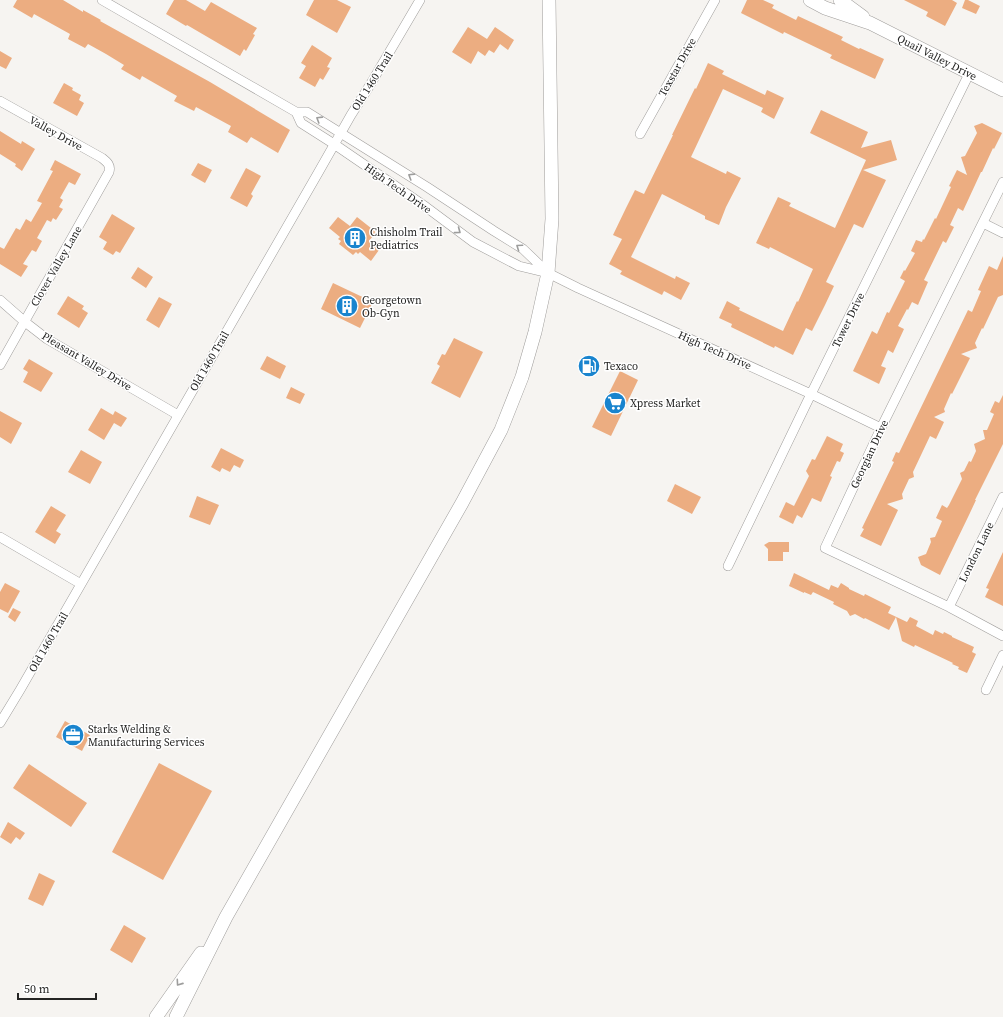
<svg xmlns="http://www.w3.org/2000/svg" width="1003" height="1017" font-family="'Source Serif 4',serif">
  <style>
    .building { fill: #ecad81 }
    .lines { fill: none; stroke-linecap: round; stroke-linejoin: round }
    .street-casing { stroke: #9f9d9b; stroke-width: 10 }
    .secondary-casing { stroke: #9f9d9b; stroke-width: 14 }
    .street { stroke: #fff; stroke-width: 9 }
    .secondary { stroke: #fff; stroke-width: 13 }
    .oneway { stroke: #9d9d9c }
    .labels { text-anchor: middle; stroke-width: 3; stroke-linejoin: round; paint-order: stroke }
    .street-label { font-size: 11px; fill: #252524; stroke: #fff }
    .poi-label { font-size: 11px; fill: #252524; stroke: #fff; text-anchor: start }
  </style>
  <rect width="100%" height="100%" fill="#f6f4f1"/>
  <path class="building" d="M17 0H63L83 12V10L101 20 100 21 210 82 290 130 278 153 251 137 247 143 228 132 231 126 196 107 194 111 174 101 177 96 142 76 140 80 121 69 124 65 106 54 88 44 85 48 68 39 70 34 34 14 32 18 13 7Z
    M174 0H186L205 11 211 2 257 28 253 34 255 35 246 51 244 49 240 56 187 25 186 26 166 14Z
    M314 0H337L351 7 337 33 306 15Z
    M747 0H763L774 5 772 8 796 20 798 16 843 37 841 40 859 49 860 48 884 59 875 79 830 58 832 55 784 32 783 34 741 13Z
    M904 0H952L957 3 945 26 926 16 928 12Z
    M965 0H968L980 6 976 14 962 8Z
    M468 27 487 39 495 27 514 40 508 50 500 44 494 53 489 50 485 56 478 51 471 64 452 52Z
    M312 45 332 58 327 67 330 68 323 80 320 78 315 87 299 78 306 66 301 63Z
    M0 51 12 58 6 69 0 66Z
    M708 63 724 71 722 74 765 95 767 90 784 98 774 119 761 112 763 108 723 89 691 157 726 174 727 171 741 178 726 207 719 225 705 219V216L662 194 631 257 675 279 676 276 690 283 681 300 664 291 662 295 620 274 622 271 609 264 622 239 613 235 626 208 635 190 644 194 673 135H672L695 88 696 89Z
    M64 83 73 88 72 90 81 95 79 100 84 103 77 116 53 103Z
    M821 110 868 132 861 148 891 140 897 160 863 170 886 180 863 228 854 224 826 282 834 286 825 305 812 331 806 328 793 355 775 346 774 348 731 327 732 324 719 318 727 301 740 308 739 310 783 331 797 301 798 302 813 269 770 247 769 249 756 243 778 197 791 203 789 206 835 228 866 160 810 133Z
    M982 123 1002 133 994 149 993 148 982 172H981L963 211 958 208 950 225 954 227 946 243 943 241 924 280 928 282 918 305 912 302 908 310 907 309 898 326 904 329 893 353 888 350 881 366 886 368 879 384 853 371 872 331 877 334 887 312 889 313 905 281 900 278 904 270 905 271 915 253 911 251 916 240 922 242 923 239 924 240 935 218 936 219 951 187 949 186 957 170 967 175 961 157 965 156 977 133 974 126Z
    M0 131 21 144 22 141 35 149 22 171 15 166 16 164 0 154Z
    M55 160 81 174 75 185 69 182 60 198 63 200 59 207 63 209 56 220 53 218 51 222 47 220 37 238 42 241 36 252 32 250 23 264 28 266 21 277 0 264V247L4 249 16 228 20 230 26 219 31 222 42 203 37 201 53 171 50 170Z
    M198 163 212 170 205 183 191 175Z
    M246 168 261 176 251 194 253 196 247 207 230 198Z
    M112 214 135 228 120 253 116 251 113 255 103 249 107 242 99 237Z
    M338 217 350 226 357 217 376 232 369 241 379 250 371 261 360 252 358 254 356 252 353 255 339 244 341 241 338 239 340 237 329 228Z
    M1003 256V295L998 297 983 329 982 328 975 343 977 348 961 354 970 358 952 394 951 393 944 409 945 412 934 417 944 422 936 439 930 436 913 472 914 477 909 479 902 494 903 499 887 504 898 510 881 546 860 536 864 529 862 528 894 462 892 461 896 452 899 453 968 310 972 312 981 291 978 290 989 266 997 270Z
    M138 267 153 277 146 288 131 278Z
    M333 283 373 302 360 328 321 309Z
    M68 296 84 306 82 309 88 313 79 328 57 314Z
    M159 297 172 304 159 328 146 320Z
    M454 338 483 352 460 398 431 383 440 366 437 364 442 354 445 355Z
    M267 356 286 366 280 379 260 369Z
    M29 359 53 373 41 392 23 382 28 372 23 369Z
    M620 371 638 380 611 436 592 427Z
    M291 387 305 394 300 404 286 398Z
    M1003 395V444L975 500H976L969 515 940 575 921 565 918 557 926 554 931 542 930 538 935 537 942 521 936 518 942 505 947 508 949 505 962 479 960 473 964 471 969 461 971 462 976 451 974 444 985 439 983 430H987L994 414 990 412 995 401 999 403Z
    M101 408 113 415 115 411 127 418 121 427 114 423 104 440 88 430Z
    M0 411 22 423 11 444 0 437Z
    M827 436 843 444 840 451 844 453 840 462 837 461 830 476 832 477 821 502 812 498 802 518 797 515 793 524 779 517 786 502 794 506 809 476 806 471 812 459 815 460Z
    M221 448 244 460 240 468 234 465 230 472 222 468 220 472 211 467Z
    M81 450 102 462 90 484 68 472Z
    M675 484 701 497 692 514 667 501Z
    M197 496 219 505 210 525 189 517Z
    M51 506 66 515 56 531 61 534 55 544 35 532Z
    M769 542H789V552H783V561H768V549L764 545Z
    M1003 552V606L985 597 989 589 986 588Z
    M794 573 829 590 831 585 838 588 841 583 849 588V589L864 596 865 594 891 607 888 613 907 622 910 617 918 621 916 626 933 635 935 630 943 634 944 632 952 636V637L974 647 972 652 976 654 967 673 958 669 959 667 952 664 953 663 915 645 914 647 902 641 896 617 889 630 865 618 864 619 855 614 850 616 847 611 833 604 834 602 813 592 811 595 804 592V593L789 586Z
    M5 583 20 591 8 613 0 609V592Z
    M13 608 21 612 15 622 8 617Z
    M65 721 90 735 82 751 56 737Z
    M159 763 212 791 163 880 112 852Z
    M29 764 87 803 71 827 13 788Z
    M8 822 25 833 20 840 16 837 11 844 0 837Z
    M39 873 55 881 43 906 28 899Z
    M124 925 146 938 132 963 110 950Z"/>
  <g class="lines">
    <g class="street-casing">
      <path id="street" d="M102 0 296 112
        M0 101 102 158C107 162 111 165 109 172L0 365
        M296 112 301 123 334 144 426 207 473 242 519 266 548 273 578 288 811 394 881 428
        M296 112H307L427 187 494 231 523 249 547 272
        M640 134 715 0
        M1003 182 881 428 825 548 949 607 1003 636
        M983 223 1003 233
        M0 300 25 322 47 339 178 415
        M0 537 81 584
        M728 566 811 394 969 74
        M949 607 1003 497
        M986 690 1003 655
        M0 723 20 690 318 173 351 115 370 85 420 0"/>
    </g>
    <g class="secondary-casing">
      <path id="secondary" d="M810 0 825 8 870 23 1003 90
        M840 0 863 17
        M156 1017 201 953
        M176 1017 226 917 462 503 501 430 522 377 535 332 548 273 552 219 549 0"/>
    </g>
    <use href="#street" class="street"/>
    <use href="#secondary" class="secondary"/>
  </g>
  <defs><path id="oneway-chevron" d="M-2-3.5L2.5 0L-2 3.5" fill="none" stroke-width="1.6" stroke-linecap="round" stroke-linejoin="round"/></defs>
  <g class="oneway">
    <use href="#oneway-chevron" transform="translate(319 119) rotate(-148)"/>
    <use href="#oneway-chevron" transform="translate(411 176) rotate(-148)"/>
    <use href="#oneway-chevron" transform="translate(458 231) rotate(37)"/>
    <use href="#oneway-chevron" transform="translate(519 247) rotate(-145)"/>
    <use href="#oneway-chevron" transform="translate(179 983) rotate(125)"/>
  </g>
  <defs>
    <g id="building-disc" transform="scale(1.15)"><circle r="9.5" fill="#1984ce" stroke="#fff"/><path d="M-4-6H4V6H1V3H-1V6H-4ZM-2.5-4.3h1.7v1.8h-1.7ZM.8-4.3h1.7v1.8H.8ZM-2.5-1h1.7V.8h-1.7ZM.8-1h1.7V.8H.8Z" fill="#fff"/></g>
    <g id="fuel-disc" transform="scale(1.15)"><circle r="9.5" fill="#1984ce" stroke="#fff"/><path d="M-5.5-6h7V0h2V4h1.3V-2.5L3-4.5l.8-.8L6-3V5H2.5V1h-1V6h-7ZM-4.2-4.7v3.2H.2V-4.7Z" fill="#fff"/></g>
    <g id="supermarket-disc" transform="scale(1.15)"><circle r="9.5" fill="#1984ce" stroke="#fff"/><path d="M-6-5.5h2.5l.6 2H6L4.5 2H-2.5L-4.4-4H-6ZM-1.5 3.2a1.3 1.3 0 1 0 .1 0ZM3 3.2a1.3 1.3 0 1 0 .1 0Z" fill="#fff"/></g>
    <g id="office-disc" transform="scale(1.15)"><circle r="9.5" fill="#1984ce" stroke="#fff"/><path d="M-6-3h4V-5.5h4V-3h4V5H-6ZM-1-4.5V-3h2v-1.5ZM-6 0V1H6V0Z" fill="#fff"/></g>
  </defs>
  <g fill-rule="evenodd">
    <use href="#building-disc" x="355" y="238"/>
    <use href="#building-disc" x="347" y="306"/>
    <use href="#fuel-disc" x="589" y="366"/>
    <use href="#supermarket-disc" x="615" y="403"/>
    <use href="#office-disc" x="73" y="735"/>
  </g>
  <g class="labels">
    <g class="street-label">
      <text transform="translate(937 57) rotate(27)" y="4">Quail Valley Drive</text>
      <text transform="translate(677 67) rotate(-61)" y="4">Texstar Drive</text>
      <text transform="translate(372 81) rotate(-58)" y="4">Old 1460 Trail</text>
      <text transform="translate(56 133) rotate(29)" y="4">Valley Drive</text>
      <text transform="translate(398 188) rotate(35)" y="4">High Tech Drive</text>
      <text transform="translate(56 266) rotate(-60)" y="4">Clover Valley Lane</text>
      <text transform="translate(848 320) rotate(-64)" y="4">Tower Drive</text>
      <text transform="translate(715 350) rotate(24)" y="4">High Tech Drive</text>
      <text transform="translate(87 361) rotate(31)" y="4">Pleasant Valley Drive</text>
      <text transform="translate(209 361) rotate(-60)" y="4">Old 1460 Trail</text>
      <text transform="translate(869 454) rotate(-65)" y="4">Georgian Drive</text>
      <text transform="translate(976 552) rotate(-64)" y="4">London Lane</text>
      <text transform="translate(48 642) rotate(-60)" y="4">Old 1460 Trail</text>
    </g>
    <g class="poi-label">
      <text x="370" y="236">Chisholm Trail<tspan x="370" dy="13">Pediatrics</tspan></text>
      <text x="362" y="304">Georgetown<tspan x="362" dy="13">Ob-Gyn</tspan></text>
      <text x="604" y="370">Texaco</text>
      <text x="630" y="407">Xpress Market</text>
      <text x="88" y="733">Starks Welding &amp;<tspan x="88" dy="13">Manufacturing Services</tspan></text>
    </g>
  </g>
  <path d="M18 993v6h78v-6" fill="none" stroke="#252524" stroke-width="2"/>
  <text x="24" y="993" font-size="12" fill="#252524" stroke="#ffffff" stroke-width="3" paint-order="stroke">50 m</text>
</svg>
